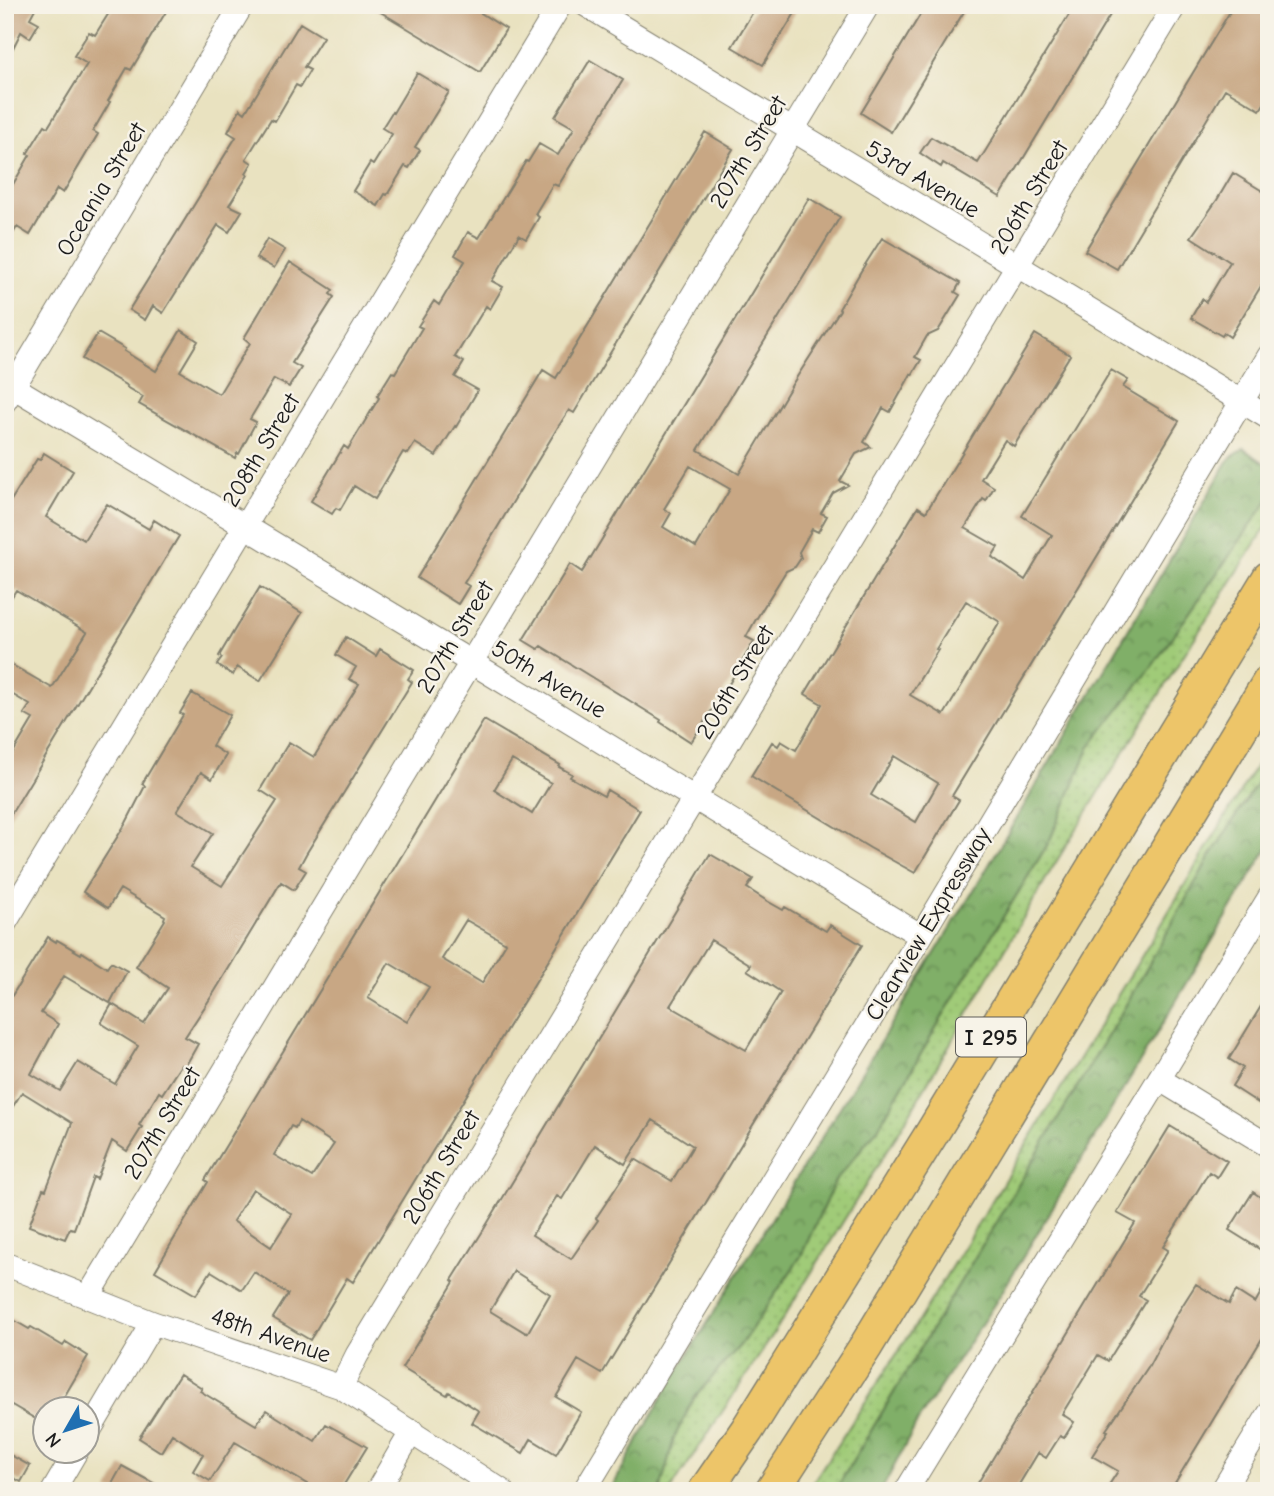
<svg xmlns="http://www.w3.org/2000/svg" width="1274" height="1496" font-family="'Comic Neue',sans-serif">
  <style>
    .grass { fill: url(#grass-dots); stroke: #5e744a; stroke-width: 2 }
    .forest { fill: url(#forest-crowns); stroke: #4e6642; stroke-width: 2 }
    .building { fill: #c8a784; fill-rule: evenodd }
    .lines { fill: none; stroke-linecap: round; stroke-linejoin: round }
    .minor-casing { stroke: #827f6e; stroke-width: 25 }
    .highway-casing { stroke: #827f6e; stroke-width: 36 }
    .minor { stroke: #fff; stroke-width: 23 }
    .highway { stroke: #edc569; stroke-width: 33 }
    .labels { text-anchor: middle; stroke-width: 5; stroke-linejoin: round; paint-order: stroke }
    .shield { fill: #f7f3e8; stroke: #5e5c59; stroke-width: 2 }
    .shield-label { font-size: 23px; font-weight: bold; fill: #1c1c1c }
    .street-label { font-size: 24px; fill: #1c1c1c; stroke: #f7f3e8 }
  </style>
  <defs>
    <pattern id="grass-dots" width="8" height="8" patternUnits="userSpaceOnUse" patternTransform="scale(1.75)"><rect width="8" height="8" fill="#a0cb78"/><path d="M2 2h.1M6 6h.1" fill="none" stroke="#89ae67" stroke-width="1.8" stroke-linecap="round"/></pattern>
    <pattern id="forest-crowns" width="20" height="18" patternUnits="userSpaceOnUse" patternTransform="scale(1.75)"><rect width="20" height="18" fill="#80af68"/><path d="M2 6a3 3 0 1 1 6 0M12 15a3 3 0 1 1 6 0" fill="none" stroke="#688e55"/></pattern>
  </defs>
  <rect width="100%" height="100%" fill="#f7f3e8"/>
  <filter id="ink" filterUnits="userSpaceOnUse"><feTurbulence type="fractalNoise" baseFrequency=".0143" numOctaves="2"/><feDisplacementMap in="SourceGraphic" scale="14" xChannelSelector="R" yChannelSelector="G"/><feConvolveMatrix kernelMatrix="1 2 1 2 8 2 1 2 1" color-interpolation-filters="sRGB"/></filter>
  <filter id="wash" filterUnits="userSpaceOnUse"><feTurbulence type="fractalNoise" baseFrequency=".00686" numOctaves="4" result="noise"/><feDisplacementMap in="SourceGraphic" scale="28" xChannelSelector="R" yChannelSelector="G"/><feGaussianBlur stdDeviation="1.57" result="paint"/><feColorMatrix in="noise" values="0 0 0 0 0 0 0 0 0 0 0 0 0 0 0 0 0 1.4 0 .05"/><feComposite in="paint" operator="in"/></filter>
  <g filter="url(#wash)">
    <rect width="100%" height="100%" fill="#e9e2c0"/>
    <path class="grass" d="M1269 499V523L1185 653 1050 872 903 1125 769 1341 676 1482 670 1491H660L674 1438 694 1398 742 1343 801 1256 835 1181 878 1128 948 1007 1049 842 1090 746 1148 672Z
      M1269 744V764L1210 857 1119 1017 835 1491H807L919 1320 1154 936Z"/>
    <path class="forest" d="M1244 449 1269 466V499L1148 672 1090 746 1049 842 948 1007 878 1128 835 1181 801 1256 742 1343 694 1398 674 1438 660 1491H610L668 1387 980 880 1230 458Z
      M1269 764V846L999 1297 918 1421 881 1491H835L1119 1017 1210 857Z"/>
    <g id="blocks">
      <path class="building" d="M5 5H37L30 18 39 23 30 38 21 32 5 64Z
        M114 5H170L131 70 127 68 108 101 110 102 93 131 98 134 63 193 57 189 30 235 17 227 5 246V198L30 155 27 154 45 125 48 127 87 64 74 56 89 32 95 35Z
        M369 5H468L506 29 480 72Z
        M757 5H800L763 65 732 47Z
        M926 5H968L891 132 861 113Z
        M1075 5H1116L1000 197 943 163 941 167 920 153 931 137 978 163Z
        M1234 5H1269V96L1260 110 1225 89 1117 269 1085 251Z
        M300 23 323 37 304 67 310 70 300 87 296 85 275 121 271 119 246 159 252 163 246 173 248 175 229 205 242 211 229 232 218 225 163 313 153 306 145 320 129 310 236 137 228 132 240 109 245 113Z
        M590 60 623 80 558 186 553 184 535 214 539 217 526 239 519 235 492 281 503 287 490 309 486 306 455 357 464 362 455 377 478 390 456 427 455 426 436 456 415 443 408 454 403 452 375 499 354 486 340 510 336 508 332 514 311 501 344 446 348 449 379 398 377 396 392 372 395 373 422 328 418 326 434 301 439 305 465 261 455 255 468 232 479 238 526 161 528 162 539 144 558 155 574 128 555 117Z
        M417 73 449 92 415 147 420 150 409 168 405 166 387 195 385 194 378 206 353 191 370 163 373 165 388 141 392 134 382 128 392 112 393 113Z
        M705 132 733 149 574 413 569 410 558 427 464 583 469 586 458 604 417 578 543 370 556 378Z
        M1233 173 1269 195V273L1230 337 1224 333 1222 336 1191 318 1202 299 1206 302 1230 262 1191 237 1217 200Z
        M809 198 840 217 698 450 739 474 793 383 840 310 839 309 861 271 882 238 960 283 955 292 960 295 938 331 927 336 915 357 921 360 912 375 911 374 890 412 883 408 864 442 871 447 856 454 840 481 848 485 833 493 821 513 827 516 818 532 812 529 799 552 801 558 795 567 786 571 755 621 746 637 754 641 729 684 691 742 660 722 661 720 541 646 538 649 523 640 570 564 582 572ZM690 466 730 489 696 547 663 527 671 513 664 509Z
        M267 239 285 250 274 268 256 258Z
        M290 262 333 290 330 294 334 297 292 363 301 368 289 387 274 379 250 419 256 422 239 454 237 453 235 458 139 404 143 397 126 387 127 386 82 359 98 333 125 349 124 351 156 371 181 330 198 341 180 371 219 394 250 343 244 338Z
        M1035 334 1070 355 1014 446 1005 440 981 479 994 487 986 501 983 499 965 528 998 547 992 557 1025 580 1052 535 1022 516 1111 370 1128 380 1123 387 1179 421 952 796 959 800 915 873 870 848 751 776 772 742 778 746 781 741 796 750 822 704 805 694 918 507 926 512ZM966 601 1000 622 944 715 910 695 938 650 936 649ZM894 756 938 783 916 822 871 795Z
        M44 453 73 471 46 517 84 540 107 504 149 529 154 520 179 536 5 824V766L33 719 24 714 30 705 5 690V661L52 688 87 632 16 590 5 608V510L37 459 40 460Z
        M260 587 302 613 260 681 237 667 233 675 217 665 222 658 219 656Z
        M346 637 376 656 380 649 414 670 408 679 412 682 306 854 299 867 306 871 294 890 281 882 215 991 185 1037 198 1044 185 1067 181 1065 162 1094 159 1092 139 1125 142 1127 127 1151 112 1141 97 1179 93 1177 74 1229 70 1228 65 1239 29 1226 43 1189 46 1190 72 1123 22 1092 5 1119V1007L48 937 56 942 57 940 81 954 82 952 107 968 111 962 127 971 110 1003 64 976 41 1013 58 1024 31 1074 60 1091 78 1062 115 1084 138 1046 101 1023 112 1004 144 1024 168 988 136 967 165 920 164 919 165 916 120 889 108 908 83 892 126 823 145 786 142 784 183 715 180 713 192 693 230 715 212 746 226 755 212 779 201 772 177 811 213 833 191 867 222 886 277 801 260 790 289 742 314 757 359 684 349 679 356 667 336 655Z
        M484 720 560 765 559 767 572 774 570 777 604 796 607 790 640 810 353 1282 347 1278 310 1340 273 1318 288 1294 254 1272 242 1290 211 1271 196 1295 155 1271 208 1182 205 1180ZM512 760 551 783 532 814 494 790ZM466 920 506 943 482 983 442 959ZM389 963 429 987 407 1022 368 998ZM299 1121 334 1144 312 1177 274 1155 291 1126 295 1128ZM253 1189 292 1214 271 1247 233 1221Z
        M710 854 753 879 747 888 767 901 783 910 785 907 826 931 830 925 862 945 602 1374 578 1360 556 1397 581 1412 556 1454 531 1439 523 1453 472 1423 479 1411 449 1392 447 1395 402 1368 454 1282 452 1280 481 1234ZM711 940 751 965 747 970 781 992 746 1050 670 1006ZM653 1120 693 1146 672 1181 635 1159 596 1218 598 1220 571 1259 532 1235 557 1196 562 1199 595 1145 625 1164ZM514 1271 550 1294 528 1332 526 1333 490 1311Z
        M1269 993V1110L1232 1086 1243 1068 1229 1059Z
        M1170 1126 1227 1161 1217 1177 1209 1172 1163 1247 1168 1250 1139 1296 1146 1300 1108 1361 1098 1355 1062 1414 1074 1422 1064 1438 1060 1436 1046 1458 1038 1453 1015 1491H973L1135 1223 1117 1213Z
        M1253 1192 1269 1203V1255L1229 1230Z
        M1269 1278V1327L1170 1491H1105L1118 1471 1092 1456 1108 1431 1106 1430 1148 1368 1175 1317 1196 1284 1229 1304 1236 1291 1255 1303Z
        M5 1315 29 1329 31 1327 63 1346 66 1342 88 1356 57 1409H46V1425L5 1401Z
        M180 1374 202 1388 200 1391 256 1425 266 1410 315 1441 326 1424 367 1447 340 1491H319L235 1442 210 1481 193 1471 203 1454 172 1434 161 1452 139 1438Z
        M5 1452 30 1466 21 1482 5 1473Z
        M122 1466 168 1491H108Z"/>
    </g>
  </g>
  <g filter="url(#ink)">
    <use href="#blocks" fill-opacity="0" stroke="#827f6e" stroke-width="2"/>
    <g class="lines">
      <g class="minor-casing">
        <path id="minor" d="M586 5 1269 418
          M5 382 471 662 921 936
          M5 401 242 5
          M5 923 560 5
          M1159 1079 1269 1146
          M5 1264 153 1323 341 1387 502 1491
          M88 1297 868 5
          M341 1387 357 1355 1175 5
          M88 1433 153 1323
          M53 1491 77 1450
          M377 1491 412 1431
          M584 1491 921 936 1269 356
          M906 1491 1159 1079 1269 898
          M1222 1491 1269 1414"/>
      </g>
      <g class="highway-casing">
        <path id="highway" d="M705 1491 747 1430 932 1133 1269 578
          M772 1491 866 1346 1269 682"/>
      </g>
      <use href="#minor" class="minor"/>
      <use href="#highway" class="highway"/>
    </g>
  </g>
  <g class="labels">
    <rect class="shield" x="956" y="1017.5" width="70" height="39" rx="5"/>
    <g class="shield-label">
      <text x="991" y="1045">I 295</text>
    </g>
    <g class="street-label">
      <text transform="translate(748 152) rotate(-59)" y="8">207th Street</text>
      <text transform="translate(923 179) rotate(31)" y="8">53rd Avenue</text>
      <text transform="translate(101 189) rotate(-59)" y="8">Oceania Street</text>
      <text transform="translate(1029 197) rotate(-59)" y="8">206th Street</text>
      <text transform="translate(261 450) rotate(-59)" y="8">208th Street</text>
      <text transform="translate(455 637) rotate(-59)" y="8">207th Street</text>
      <text transform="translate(549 679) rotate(31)" y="8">50th Avenue</text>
      <text transform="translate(735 682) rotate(-59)" y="8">206th Street</text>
      <text transform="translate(928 924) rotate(-59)" y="8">Clearview Expressway</text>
      <text transform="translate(162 1123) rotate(-59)" y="8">207th Street</text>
      <text transform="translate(441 1167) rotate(-59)" y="8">206th Street</text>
      <text transform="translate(271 1335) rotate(19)" y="8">48th Avenue</text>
    </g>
  </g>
  <rect width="1274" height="1496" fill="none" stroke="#f7f3e8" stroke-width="28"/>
  <g transform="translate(66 1430) rotate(231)"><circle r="33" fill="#f7f3e8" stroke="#9f9d96" stroke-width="2"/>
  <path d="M0-5L12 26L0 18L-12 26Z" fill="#1f6fb2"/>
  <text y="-10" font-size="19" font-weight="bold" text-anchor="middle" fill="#1c1c1c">N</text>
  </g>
</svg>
